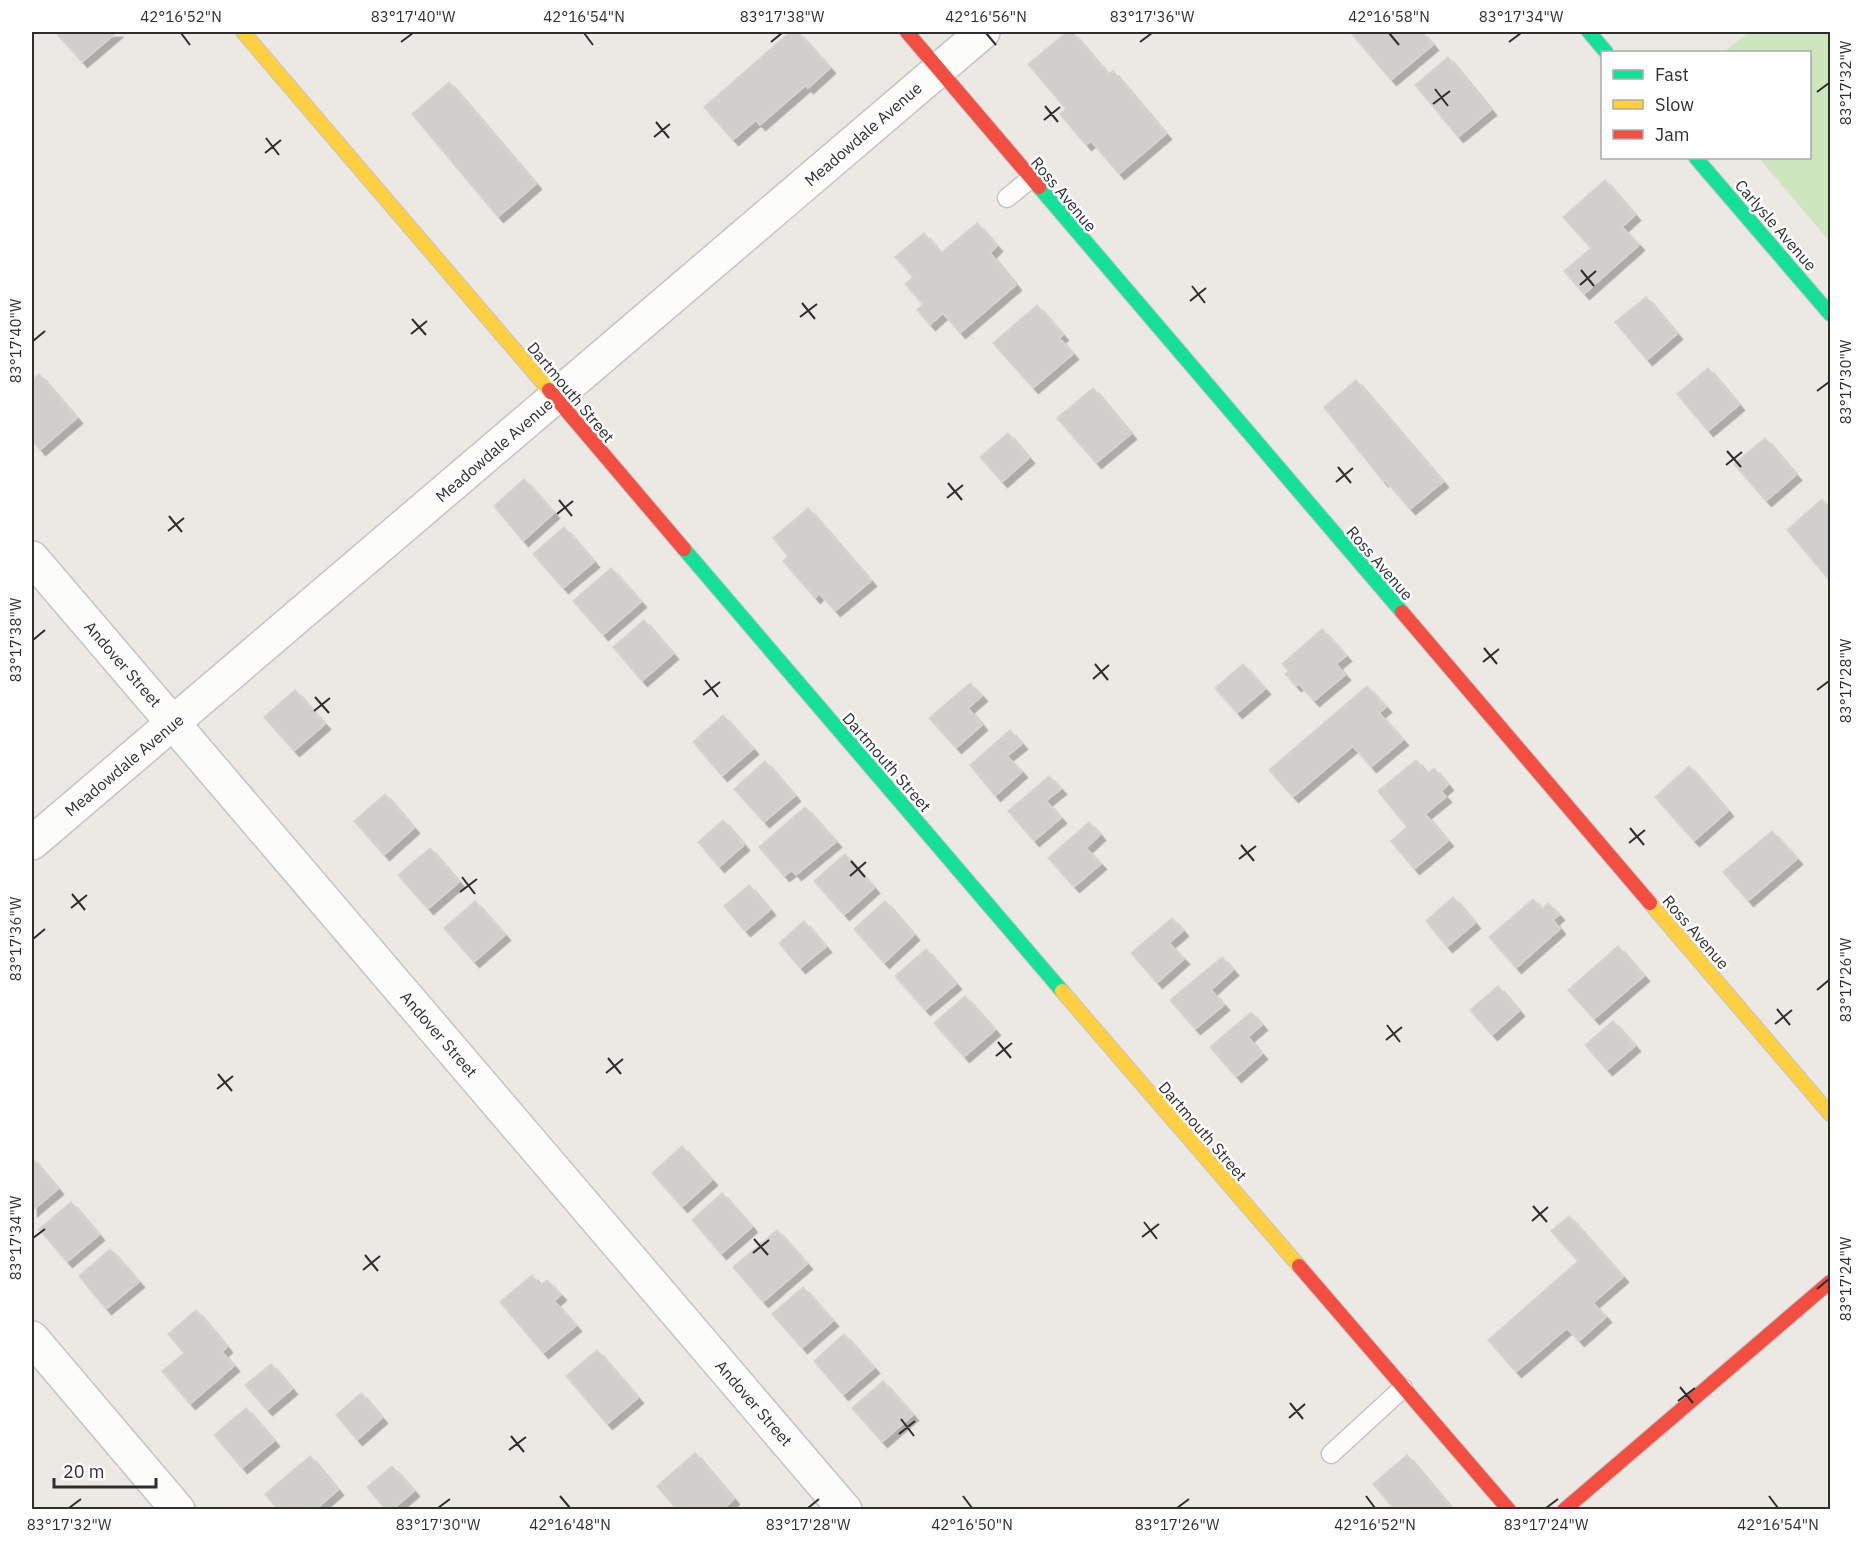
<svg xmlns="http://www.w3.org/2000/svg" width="1862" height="1541" font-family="'IBM Plex Sans',sans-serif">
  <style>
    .green { fill: #cee6be }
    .building { fill: #d1cecb; stroke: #d7d4d0; stroke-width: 1.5; filter: url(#shadow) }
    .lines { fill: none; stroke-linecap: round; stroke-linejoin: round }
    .lane-casing { stroke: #c5c4c5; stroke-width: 21 }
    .street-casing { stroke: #c5c4c5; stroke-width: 36 }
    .fast-casing { stroke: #c5c4c5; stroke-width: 16 }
    .slow-casing { stroke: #c5c4c5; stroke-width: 16 }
    .jam-casing { stroke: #c5c4c5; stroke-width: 16 }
    .lane { stroke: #fcfcfb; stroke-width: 18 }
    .street { stroke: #fcfcfb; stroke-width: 33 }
    .fast { stroke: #16e098; stroke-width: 14 }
    .slow { stroke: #ffcf43; stroke-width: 14 }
    .jam { stroke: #f24e42; stroke-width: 14 }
    .ticks { fill: none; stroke: #2e2e2e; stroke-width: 2 }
    .labels { text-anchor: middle; stroke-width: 5; stroke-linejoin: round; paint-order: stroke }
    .street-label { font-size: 16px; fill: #2e2e2e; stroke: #fff }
    .neatline { fill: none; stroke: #2e2e2e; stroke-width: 2 }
    .ticks-label { font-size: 15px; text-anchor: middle; fill: #2e2e2e }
  </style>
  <defs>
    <filter id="shadow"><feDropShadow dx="5.5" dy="5.5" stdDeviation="0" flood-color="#0004"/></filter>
  </defs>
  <rect width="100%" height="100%" fill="#ece8e4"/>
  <path class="green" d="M1749 32H1830V242L1759 158H1810V52H1724Z"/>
  <path class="building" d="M55 32H117L82 62Z
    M790 32H798L830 68 808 88 806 85 760 125 756 120 733 140 704 107Z
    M1067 32H1072L1108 74 1113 71 1166 134 1119 174 1091 141 1086 145 1060 114 1066 109 1028 64Z
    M1350 32H1422L1433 45 1391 80Z
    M1448 57 1491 110 1458 137 1415 85Z
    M449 82 536 184 498 217 412 114Z
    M1605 180 1635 215 1622 227 1639 245 1584 294 1564 271 1591 248 1563 217Z
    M977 223 997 246 990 253 1016 285 960 333 943 313 930 325 917 310 923 304 905 284 913 277 895 257 924 233 941 253Z
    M1646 297 1677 334 1647 360 1615 322Z
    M1037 305 1063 335 1059 338 1073 354 1033 388 993 343Z
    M1708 368 1739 405 1708 431 1677 394Z
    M39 374 77 418 40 450 32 440V380Z
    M1356 380 1443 482 1410 509 1385 480 1383 481 1324 407Z
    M1093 388 1131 434 1096 463 1057 418Z
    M1008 433 1029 458 1002 482 980 457Z
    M1765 438 1796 475 1766 501 1734 464Z
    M524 479 554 513 523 541 494 506Z
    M1822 499 1830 509V581L1787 530Z
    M808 508 871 581 835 611 819 593 815 598 783 561 788 556 773 538Z
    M564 527 594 562 563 588 533 554Z
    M611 568 641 602 603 635 573 601Z
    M644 620 673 654 642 681 613 647Z
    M1322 629 1346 656 1336 664 1345 675 1314 701 1299 684 1296 686 1285 674 1289 671 1282 664Z
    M1243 664 1265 689 1237 713 1215 688Z
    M970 683 982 696 968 708 982 725 956 748 929 718Z
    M1367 686 1386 707 1379 713 1403 740 1371 767 1353 746 1293 797 1269 770Z
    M295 690 325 724 294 751 264 717Z
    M723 715 753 749 722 776 693 742Z
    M1010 730 1022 744 1007 756 1022 772 995 796 970 765Z
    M1416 760 1427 774 1434 768 1448 785 1441 791 1446 797 1425 814 1448 841 1414 869 1391 841 1407 827 1378 791Z
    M765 761 795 796 764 822 734 789Z
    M1689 766 1728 811 1694 841 1655 797Z
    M1049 776 1061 789 1046 801 1061 818 1034 841 1008 811Z
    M385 794 414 828 384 855 354 821Z
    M805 807 836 842 796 875 792 870 784 876 759 847Z
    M723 820 744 845 719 867 698 842Z
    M1089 822 1100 835 1086 848 1101 864 1074 887 1048 858Z
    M1772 831 1797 859 1748 901 1723 872Z
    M430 848 459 882 428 909 398 875Z
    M845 854 874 888 844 915 814 881Z
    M749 885 770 910 745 931 724 906Z
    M1453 897 1475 923 1447 947 1426 921Z
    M1533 899 1542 909 1548 903 1559 915 1553 920 1560 929 1516 968 1489 937Z
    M475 901 505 935 474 962 444 928Z
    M885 901 914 935 884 963 854 929Z
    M1172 918 1183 931 1169 943 1184 959 1157 983 1131 953Z
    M804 921 826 947 800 968 779 943Z
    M1618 946 1644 976 1594 1019 1568 990Z
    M926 949 956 984 925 1010 895 976Z
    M1222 957 1233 970 1211 990 1224 1005 1195 1029 1170 1000Z
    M1498 986 1519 1011 1492 1035 1470 1010Z
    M965 996 995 1030 964 1057 934 1023Z
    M1251 1012 1262 1025 1248 1037 1262 1054 1236 1077 1210 1047Z
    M1613 1021 1635 1046 1607 1070 1585 1045Z
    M682 1146 712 1180 682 1207 652 1173Z
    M32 1158 58 1189 32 1211Z
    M722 1193 752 1227 721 1254 692 1220Z
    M71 1202 99 1235 67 1262 39 1229Z
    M1569 1216 1623 1277 1593 1303 1606 1317 1579 1341 1567 1328 1516 1372 1488 1340 1578 1261 1551 1231Z
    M777 1230 807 1264 763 1302 733 1267Z
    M110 1249 139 1282 106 1309 79 1276Z
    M532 1275 540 1286 547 1280 561 1295 554 1301 576 1326 543 1353 500 1302Z
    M803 1287 833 1321 802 1348 772 1314Z
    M196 1310 227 1347 222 1352 234 1366 190 1404 162 1371 184 1353 168 1334Z
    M844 1334 874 1368 843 1395 814 1361Z
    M597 1350 638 1398 607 1424 566 1376Z
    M271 1364 292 1389 267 1410 245 1385Z
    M883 1381 913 1415 882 1442 852 1408Z
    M361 1393 382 1418 357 1440 336 1415Z
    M246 1408 274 1441 242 1468 214 1435Z
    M695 1453 734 1499 722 1510H677L657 1486Z
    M1407 1455 1453 1510H1395L1373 1484Z
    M310 1456 338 1490 315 1510H278L265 1494Z
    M392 1466 414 1491 392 1510H386L367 1487Z"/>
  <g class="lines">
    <g class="lane-casing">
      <path id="lane" d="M1007 198 1030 179
        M1331 1454 1403 1388"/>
    </g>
    <g class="street-casing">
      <path id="street" d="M32 558 845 1510
        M32 843 983 32
        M32 1338 178 1510"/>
    </g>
    <g class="fast-casing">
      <path id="fast" d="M1589 32 1606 52
        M1696 158 1830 314
        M1039 187 1402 612
        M684 549 1062 991"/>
    </g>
    <g class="slow-casing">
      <path id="slow" d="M243 32 549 390
        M1650 903 1830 1114
        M1062 991 1299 1266"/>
    </g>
    <g class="jam-casing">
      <path id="jam" d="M907 32 1039 187
        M549 390 684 549
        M1402 612 1650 903
        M1299 1266 1509 1510
        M1564 1510 1830 1282"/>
    </g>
    <use href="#lane" class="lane"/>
    <use href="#street" class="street"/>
    <use href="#fast" class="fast"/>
    <use href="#slow" class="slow"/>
    <use href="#jam" class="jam"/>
  </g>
  <path class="ticks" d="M181 33 190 45M584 33 593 45M986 33 996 45M1389 33 1399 45M401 42 413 33M771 42 782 33M1140 42 1152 33M1509 42 1521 33M1435 89 1448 106M1817 92 1829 83M1433 104 1450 91M1045 106 1058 122M1044 120 1060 107M656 122 669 138M654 137 670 124M266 138 279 155M265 153 281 140M1581 270 1594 286M1580 285 1596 271M1192 286 1205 303M1190 301 1206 288M802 303 815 319M800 317 817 304M412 319 426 335M411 334 427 321M33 341 45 331M1817 391 1829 382M1727 451 1741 467M1726 465 1742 452M1338 467 1351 483M1336 482 1353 468M948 483 962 500M947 498 963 485M559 500 572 516M557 514 573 501M169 516 182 532M168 531 184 518M33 640 45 630M1484 648 1497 664M1483 662 1499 649M1095 664 1108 680M1093 679 1109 665M705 680 718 697M1817 690 1829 681M703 695 720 682M315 697 329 713M314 711 330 698M1630 828 1644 845M1629 843 1645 830M1241 845 1254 861M1239 859 1256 846M851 861 865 877M850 876 866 862M462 877 475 894M460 892 477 879M72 894 85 910M71 908 87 895M33 939 45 929M1817 990 1829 980M1777 1009 1790 1025M1775 1024 1792 1010M1387 1025 1400 1042M1386 1040 1402 1027M998 1042 1011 1058M996 1056 1012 1043M608 1058 621 1074M606 1073 623 1059M218 1074 232 1091M217 1089 233 1076M1533 1206 1547 1222M1532 1221 1548 1207M1144 1222 1157 1239M1142 1237 1159 1224M33 1238 45 1229M754 1239 768 1255M753 1253 769 1240M365 1255 378 1271M363 1270 380 1256M1817 1289 1829 1279M1680 1387 1693 1403M1678 1401 1695 1388M1290 1403 1303 1419M1289 1418 1305 1404M901 1419 914 1436M899 1434 915 1421M511 1436 524 1452M509 1450 526 1437M560 1496 570 1508M963 1496 972 1508M1366 1496 1375 1508M1769 1496 1778 1508M69 1508 81 1499M438 1508 450 1499M808 1508 819 1499M1177 1508 1189 1499M1546 1508 1558 1499"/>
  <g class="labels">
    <g class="street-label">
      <text transform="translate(863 134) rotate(-41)" y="6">Meadowdale Avenue</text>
      <text transform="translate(1064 194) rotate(50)" y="6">Ross Avenue</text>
      <text transform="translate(1776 225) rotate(49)" y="6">Carlysle Avenue</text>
      <text transform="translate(571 392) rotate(50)" y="6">Dartmouth Street</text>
      <text transform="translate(494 450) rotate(-41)" y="6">Meadowdale Avenue</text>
      <text transform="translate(1380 563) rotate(49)" y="6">Ross Avenue</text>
      <text transform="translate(123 664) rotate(49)" y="6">Andover Street</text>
      <text transform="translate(887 762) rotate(49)" y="6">Dartmouth Street</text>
      <text transform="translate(124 765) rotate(-40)" y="6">Meadowdale Avenue</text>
      <text transform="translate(1696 932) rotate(49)" y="6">Ross Avenue</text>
      <text transform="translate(439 1034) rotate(49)" y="6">Andover Street</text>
      <text transform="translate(1203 1131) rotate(49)" y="6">Dartmouth Street</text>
      <text transform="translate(754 1403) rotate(49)" y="6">Andover Street</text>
    </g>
  </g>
  <rect width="1862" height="1541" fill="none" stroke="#ffffff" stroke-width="66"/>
  <rect x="1601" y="51" width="210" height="108" fill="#ffffff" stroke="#ababab" stroke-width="1.5"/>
  <rect x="1613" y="70" width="30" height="9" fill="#16e098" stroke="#ababab" stroke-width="1.5"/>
  <text x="1655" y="81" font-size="18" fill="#2e2e2e">Fast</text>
  <rect x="1613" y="100" width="30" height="9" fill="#ffcf43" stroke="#ababab" stroke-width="1.5"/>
  <text x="1655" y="111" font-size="18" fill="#2e2e2e">Slow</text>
  <rect x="1613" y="130" width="30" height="9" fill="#f24e42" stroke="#ababab" stroke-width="1.5"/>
  <text x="1655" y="141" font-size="18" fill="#2e2e2e">Jam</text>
  <path d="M54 1478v9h102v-9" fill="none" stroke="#2e2e2e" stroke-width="3"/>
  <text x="63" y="1478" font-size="18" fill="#2e2e2e" stroke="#ffffff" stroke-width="4.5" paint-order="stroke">20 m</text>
  <rect x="33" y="33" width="1796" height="1475" class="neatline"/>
  <g class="ticks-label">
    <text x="181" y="22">42°16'52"N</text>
    <text x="413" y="22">83°17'40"W</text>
    <text x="584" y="22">42°16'54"N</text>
    <text x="782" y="22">83°17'38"W</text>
    <text x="986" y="22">42°16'56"N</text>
    <text x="1152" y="22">83°17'36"W</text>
    <text x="1389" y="22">42°16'58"N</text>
    <text x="1521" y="22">83°17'34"W</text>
    <text transform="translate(1846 83) rotate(-90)" y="5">83°17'32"W</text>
    <text transform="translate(16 341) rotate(-90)" y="5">83°17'40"W</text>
    <text transform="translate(1846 382) rotate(-90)" y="5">83°17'30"W</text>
    <text transform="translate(16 640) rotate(-90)" y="5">83°17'38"W</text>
    <text transform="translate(1846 681) rotate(-90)" y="5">83°17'28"W</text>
    <text transform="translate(16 939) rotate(-90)" y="5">83°17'36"W</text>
    <text transform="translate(1846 980) rotate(-90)" y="5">83°17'26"W</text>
    <text transform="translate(16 1238) rotate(-90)" y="5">83°17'34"W</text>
    <text transform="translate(1846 1279) rotate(-90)" y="5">83°17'24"W</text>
    <text x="69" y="1530">83°17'32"W</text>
    <text x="438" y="1530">83°17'30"W</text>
    <text x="570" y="1530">42°16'48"N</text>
    <text x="808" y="1530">83°17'28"W</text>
    <text x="972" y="1530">42°16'50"N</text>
    <text x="1177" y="1530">83°17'26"W</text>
    <text x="1375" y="1530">42°16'52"N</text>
    <text x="1546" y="1530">83°17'24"W</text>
    <text x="1778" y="1530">42°16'54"N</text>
  </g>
</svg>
